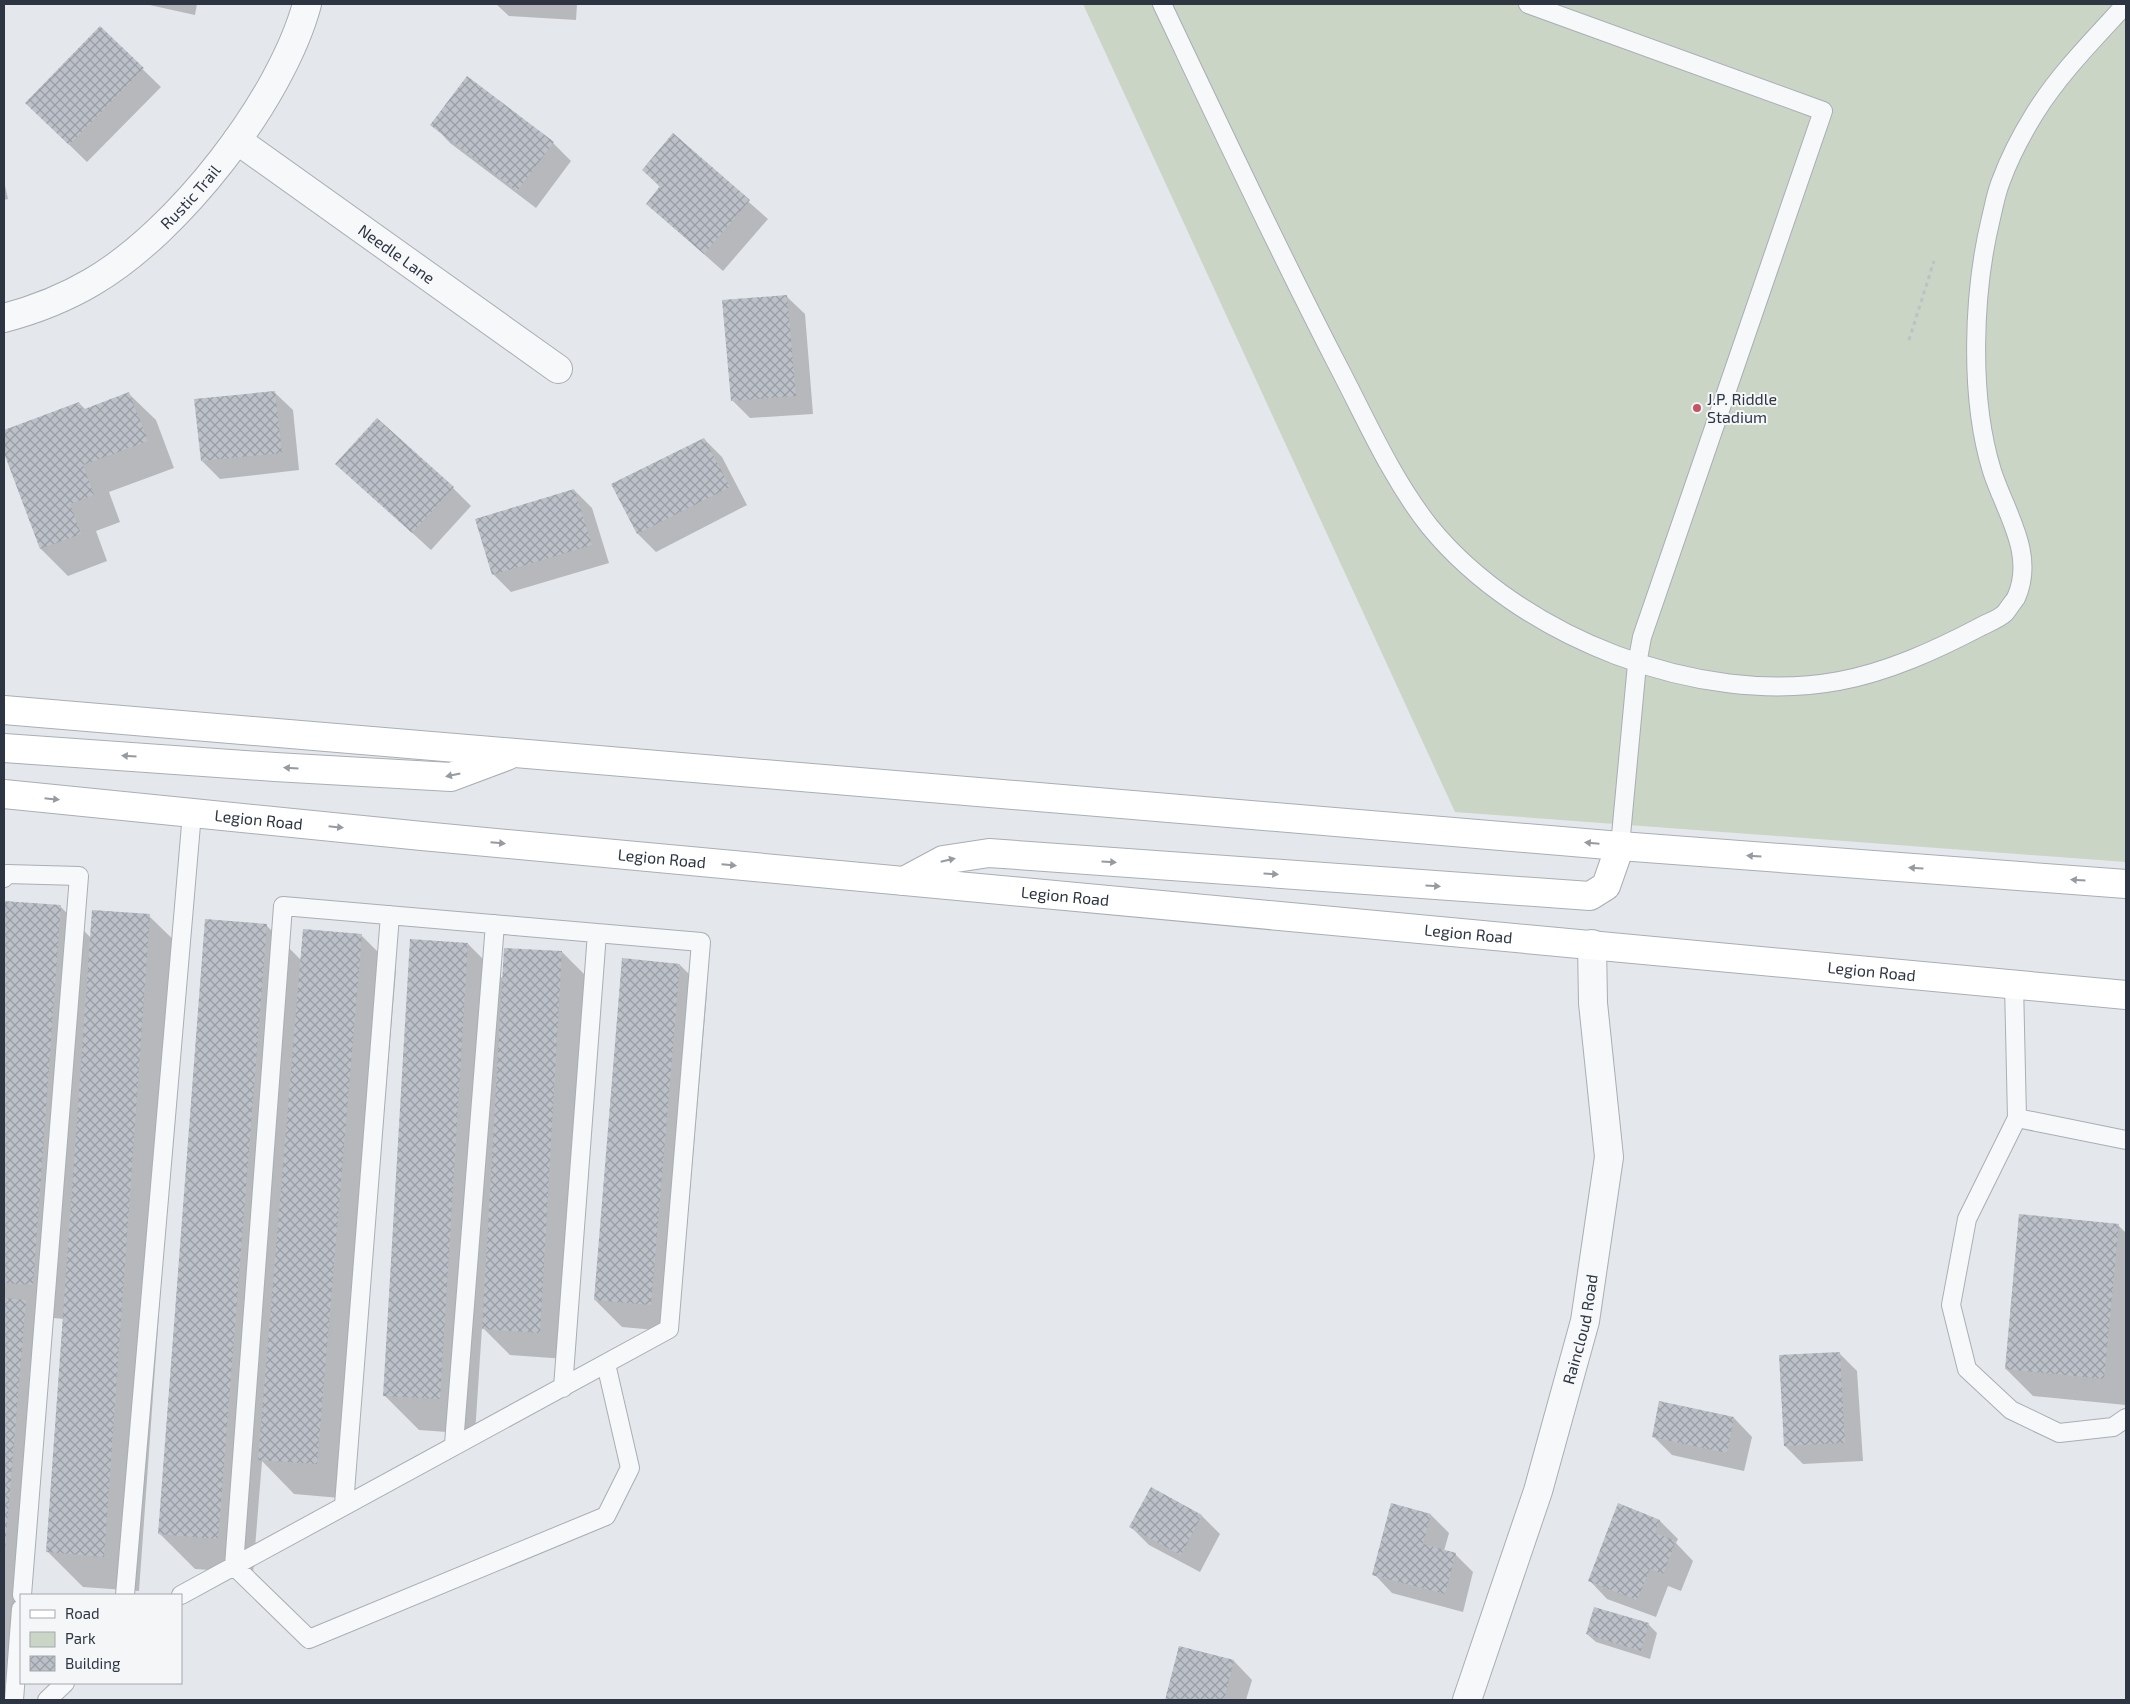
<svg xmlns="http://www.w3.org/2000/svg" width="2130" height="1704" font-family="'Exo 2',sans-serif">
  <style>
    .green { fill: #cad5c6 }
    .shadow { fill: #0003 }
    .building { fill: url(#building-cross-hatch) }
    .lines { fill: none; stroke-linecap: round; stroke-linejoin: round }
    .service-casing { stroke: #a9aeb5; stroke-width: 20 }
    .minor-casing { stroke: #a9aeb5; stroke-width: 30 }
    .secondary-casing { stroke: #a9aeb5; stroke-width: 30 }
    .path { stroke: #bec1c7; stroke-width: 3; stroke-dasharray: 4 4; stroke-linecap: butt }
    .service { stroke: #f7f8fa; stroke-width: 18 }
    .minor { stroke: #f7f8fa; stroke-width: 28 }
    .secondary { stroke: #fff; stroke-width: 28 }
    .oneway { fill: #969aa1 }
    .poi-dot { fill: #c75363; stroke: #f4f6f8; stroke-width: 2 }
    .labels { text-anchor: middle; stroke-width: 4; stroke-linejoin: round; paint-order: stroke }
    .street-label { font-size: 16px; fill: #2d3543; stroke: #f4f6f8 }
    .poi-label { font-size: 16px; fill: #2d3543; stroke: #f4f6f8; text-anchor: start }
  </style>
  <defs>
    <pattern id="building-cross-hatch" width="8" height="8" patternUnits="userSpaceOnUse" patternTransform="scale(1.25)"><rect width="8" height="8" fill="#bcc0c8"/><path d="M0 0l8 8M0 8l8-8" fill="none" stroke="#999da4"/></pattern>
  </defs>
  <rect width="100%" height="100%" fill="#e4e7eb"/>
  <path class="green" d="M1083 4H2126V862L1455 812Z"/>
  <path class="shadow" d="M145 4H197L195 15Z
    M496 4H577L576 20 509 16Z
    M100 28 161 87 87 162 45 121Z
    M432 124 553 143 571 161 536 208 450 143Z
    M673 135 768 219 723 271 647 204 661 188 643 170Z
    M4 181 8 199 4 200Z
    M786 296 805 314 813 414 750 418 732 400Z
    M274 392 293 410 299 470 220 479 202 461Z
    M129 394 156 420 174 468 109 492 120 522 96 531 107 561 68 576 41 549 4 450V431L79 403 86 410Z
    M704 439 722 457 747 505 656 552 638 534 613 485Z
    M337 464 453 488 471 506 431 550Z
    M574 490 592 508 609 563 511 592 493 574Z
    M4 902 60 906 91 938 149 916 185 951 139 1591 83 1587 48 1552 64 1319 42 1317 52 1328 30 1595H21L23 1685 4 1683Z
    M266 925 301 960 361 935 396 970 352 1499 294 1494 262 1461 253 1573 195 1569 160 1534Z
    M468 944 504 980 562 952 589 979 566 1359 510 1355 482 1327 475 1434 419 1430 384 1395Z
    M680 965 707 992 678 1332 622 1327 595 1300Z
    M2118 1225 2126 1233V1405L2033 1396 2006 1369Z
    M1839 1353 1857 1371 1863 1461 1803 1464 1785 1446Z
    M1660 1403 1734 1418 1752 1437 1744 1471 1672 1455 1654 1437Z
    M1151 1489 1202 1516 1220 1534 1200 1572 1149 1545 1131 1527Z
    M1392 1504 1431 1515 1449 1533 1444 1551 1455 1554 1473 1572 1463 1612 1392 1593 1374 1574Z
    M1619 1504 1660 1521 1678 1539 1676 1543 1693 1561 1681 1591 1668 1586 1656 1617 1607 1599 1589 1580Z
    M1648 1624 1657 1633 1650 1659 1596 1642 1587 1634Z
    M1179 1648 1234 1661 1252 1680 1246 1700H1166Z"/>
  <path class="building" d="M100 26 144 68 69 145 25 103Z
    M467 76 554 142 517 191 430 125Z
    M673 133 750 200 704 254 646 204 660 186 642 170Z
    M787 295 796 396 731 401 722 300Z
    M275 391 282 453 201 461 194 399Z
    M129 392 148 441 83 465 94 495 70 504 81 534 40 549 4 453V430L79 402 82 410Z
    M377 418 454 487 412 533 335 464Z
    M704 438 730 487 637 534 611 484Z
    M574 489 592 545 492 575 475 519Z
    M4 901 61 905 33 1285 4 1283Z
    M92 910 150 914 104 1557 46 1552Z
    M205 919 267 924 218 1539 158 1534Z
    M303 929 362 934 317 1464 258 1460Z
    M410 939 468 943 440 1399 383 1396Z
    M504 948 562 951 540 1333 482 1329Z
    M622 958 680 964 651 1305 594 1300Z
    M2019 1214 2119 1224 2104 1379 2005 1369Z
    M4 1298 26 1300 5 1550H4Z
    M1840 1352 1845 1443 1784 1446 1779 1355Z
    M1659 1401 1734 1417 1727 1453 1652 1437Z
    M1151 1487 1202 1515 1181 1555 1129 1527Z
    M1391 1503 1431 1514 1423 1544 1456 1553 1445 1594 1372 1575Z
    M1618 1503 1660 1520 1655 1533 1676 1541 1663 1574 1650 1569 1637 1600 1588 1581Z
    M1594 1607 1649 1623 1641 1651 1586 1634Z
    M1179 1646 1234 1660 1224 1700H1165Z"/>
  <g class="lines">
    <g class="service-casing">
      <path id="service" d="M1162 4C1219 124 1275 244 1336 362 1365 417 1391 478 1430 527 1520 637 1699 707 1839 681 1888 672 1936 650 1980 627 1987 623 1999 619 2005 613 2006 612 2015 599 2016 598 2036 554 2005 512 1992 471 1969 397 1973 292 1991 218 1994 206 1996 193 2001 181 2009 159 2022 134 2035 113 2060 73 2094 39 2126 4
        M1528 4 1823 111 1642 637 1637 664 1620 846
        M4 878 7 874 79 876 22 1595
        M2014 984 2017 1118 1967 1219 1951 1305 1967 1369 2011 1410 2059 1433 2113 1427 2126 1418
        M2017 1118 2126 1140
        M563 1388 597 933
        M454 1444 495 924
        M344 1505 390 915
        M234 1566 309 1639 606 1516 630 1468 606 1364
        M125 1595 192 813
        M181 1595 669 1329 701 942 283 906 234 1566
        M14 1700 21 1609
        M47 1700 65 1683"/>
    </g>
    <g class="minor-casing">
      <g id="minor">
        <path id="s1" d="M237 140 558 369"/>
        <path id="s2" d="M4 318C34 310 65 298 92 282 178 232 281 100 307 4"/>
        <path id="s3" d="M1467 1700 1538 1491 1585 1321 1609 1157 1593 1003 1592 944"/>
      </g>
    </g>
    <g class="secondary-casing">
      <g id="secondary">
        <path d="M4 710 1620 846 2126 884"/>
        <path d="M4 748 275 767 451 777 507 756"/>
        <path id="s4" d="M4 794 422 836 2126 995"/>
        <path d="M904 881 943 860 989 853 1590 896 1606 886 1620 846"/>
      </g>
    </g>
    <path class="path" d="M1909 340 1934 261"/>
    <use href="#service" class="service"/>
    <use href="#minor" class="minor"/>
    <use href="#secondary" class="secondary"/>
  </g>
  <defs><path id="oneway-solid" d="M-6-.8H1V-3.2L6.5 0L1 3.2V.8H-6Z" transform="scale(1.25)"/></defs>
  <g class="oneway">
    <use href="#oneway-solid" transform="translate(129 756) rotate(-176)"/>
    <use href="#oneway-solid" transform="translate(291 768) rotate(-177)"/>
    <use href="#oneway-solid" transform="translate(453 775) rotate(168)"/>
    <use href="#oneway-solid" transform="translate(52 799) rotate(6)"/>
    <use href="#oneway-solid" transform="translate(336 827) rotate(6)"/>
    <use href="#oneway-solid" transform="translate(498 843) rotate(5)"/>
    <use href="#oneway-solid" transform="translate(1592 843) rotate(-175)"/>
    <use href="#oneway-solid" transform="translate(1754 856) rotate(-176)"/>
    <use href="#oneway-solid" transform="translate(948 860) rotate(-13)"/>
    <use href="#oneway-solid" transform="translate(1109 862) rotate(4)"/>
    <use href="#oneway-solid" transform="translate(729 865) rotate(5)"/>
    <use href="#oneway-solid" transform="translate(1916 868) rotate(-176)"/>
    <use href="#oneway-solid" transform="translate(1271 874) rotate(4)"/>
    <use href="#oneway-solid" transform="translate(2078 880) rotate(-176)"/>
    <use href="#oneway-solid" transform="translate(1433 886) rotate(4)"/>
  </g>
  <circle class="poi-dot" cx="1697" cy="408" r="5"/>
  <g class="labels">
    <g class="street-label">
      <text dy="6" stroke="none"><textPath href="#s2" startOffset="226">Rustic Trail</textPath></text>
      <text dy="6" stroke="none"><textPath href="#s1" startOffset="196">Needle Lane</textPath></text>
      <text dy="6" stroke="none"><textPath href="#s4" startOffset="256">Legion Road</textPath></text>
      <text dy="6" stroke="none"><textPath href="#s4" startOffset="661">Legion Road</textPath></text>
      <text dy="6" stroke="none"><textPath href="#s4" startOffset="1066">Legion Road</textPath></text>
      <text dy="6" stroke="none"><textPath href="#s4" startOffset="1471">Legion Road</textPath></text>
      <text dy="6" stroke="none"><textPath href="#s4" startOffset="1876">Legion Road</textPath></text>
      <text dy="6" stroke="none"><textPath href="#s3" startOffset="388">Raincloud Road</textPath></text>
    </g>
    <g class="poi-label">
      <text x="1707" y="405">J.P. Riddle<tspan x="1707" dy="18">Stadium</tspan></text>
    </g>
  </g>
  <rect width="2130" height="1704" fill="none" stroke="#2d3543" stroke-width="10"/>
  <rect x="20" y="1594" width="162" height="90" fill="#f4f6f8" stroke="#a4a9b0"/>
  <rect x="30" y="1610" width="25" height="8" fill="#ffffff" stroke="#a4a9b0"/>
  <text x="65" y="1619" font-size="15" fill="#2d3543">Road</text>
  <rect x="30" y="1632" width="25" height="15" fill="#cad5c6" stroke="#a4a9b0"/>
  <text x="65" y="1644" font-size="15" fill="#2d3543">Park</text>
  <rect x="30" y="1656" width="25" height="15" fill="url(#building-cross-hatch)" stroke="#a4a9b0"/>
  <text x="65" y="1669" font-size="15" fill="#2d3543">Building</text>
</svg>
